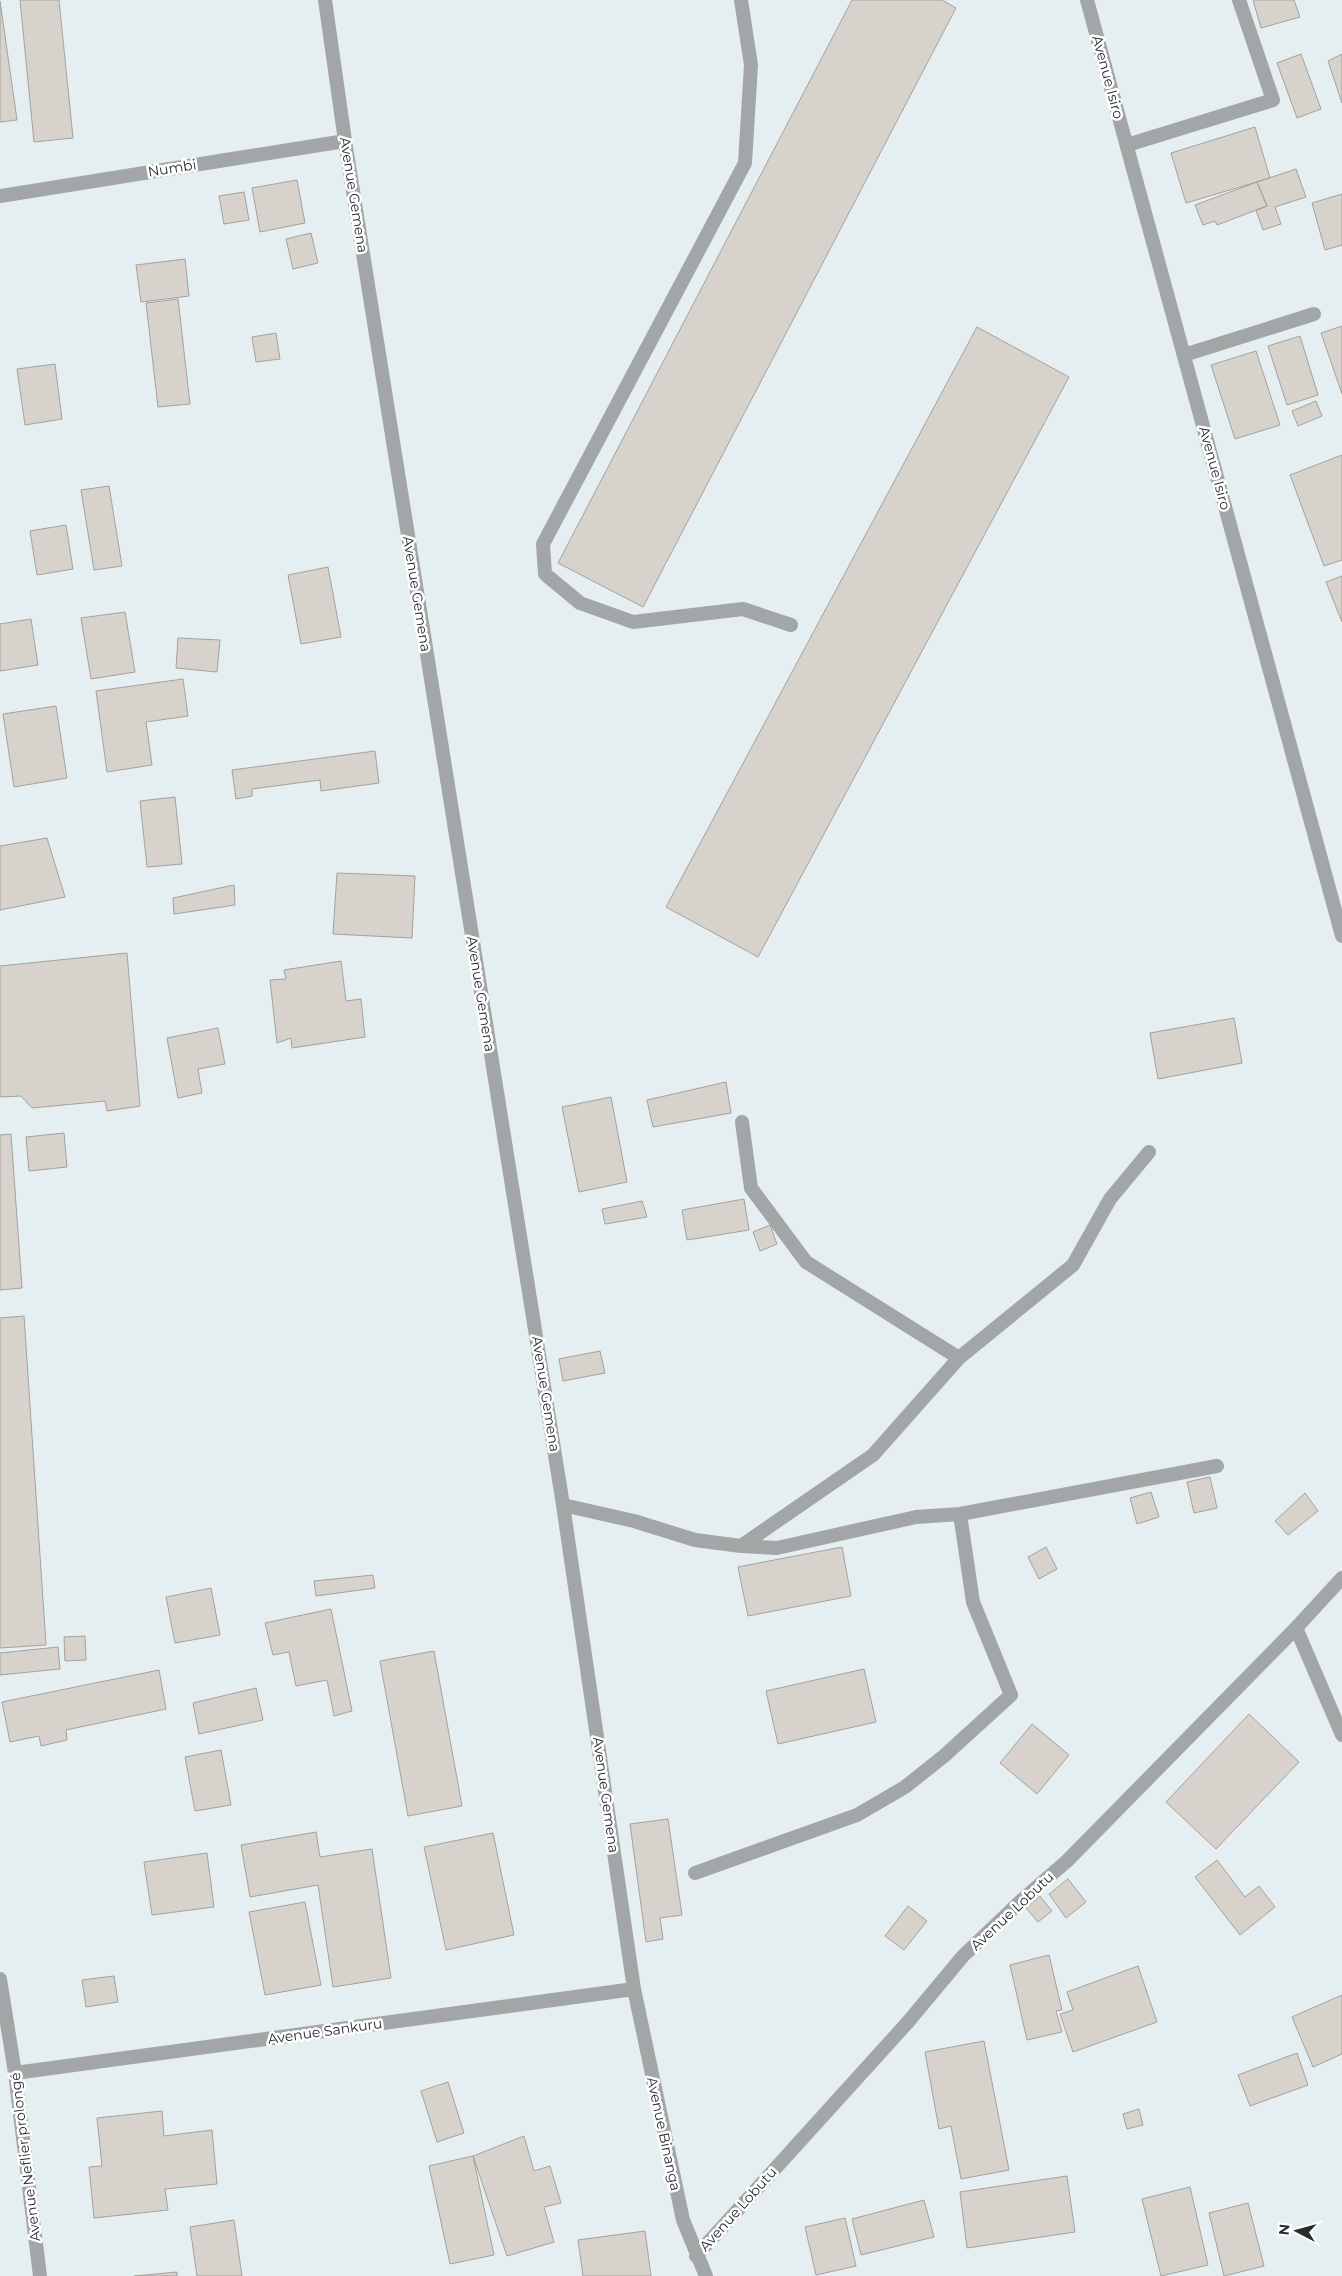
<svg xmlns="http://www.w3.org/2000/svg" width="1342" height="2276" font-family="Montserrat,sans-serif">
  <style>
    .building { fill: #d7d3cc; stroke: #a5a19b }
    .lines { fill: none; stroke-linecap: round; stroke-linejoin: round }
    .service { stroke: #a2a6a7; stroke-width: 14 }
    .minor { stroke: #a2a6a7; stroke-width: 14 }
    .labels { text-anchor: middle; stroke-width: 5; stroke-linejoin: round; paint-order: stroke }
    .street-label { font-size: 14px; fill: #292c2d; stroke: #fff }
  </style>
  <rect width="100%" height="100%" fill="#e5eef1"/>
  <path class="building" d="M20 0H59L73 138 34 142Z
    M852 0H942L956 8 643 607 558 563Z
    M1253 0H1294L1300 17 1261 28Z
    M0 1 17 120 0 122Z
    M1301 54 1321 109 1297 118 1277 63Z
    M1342 54V103L1328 61Z
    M1255 127 1270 178 1186 203 1171 153Z
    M1296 169 1306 197 1275 207 1281 224 1263 230 1256 210 1267 206 1257 182Z
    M297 180 305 223 260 232 252 188Z
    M1257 182 1267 206 1217 225 1215 221 1203 225 1195 205Z
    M244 192 249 220 224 224 219 196Z
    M1342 194V245L1325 250 1312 203Z
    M311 233 318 263 293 269 286 239Z
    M185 259 189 296 141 302 136 265Z
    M178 299 190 404 158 407 146 303Z
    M1342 326V394L1321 333Z
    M977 327 1069 377 758 957 666 907Z
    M276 333 280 359 256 362 252 337Z
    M1300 336 1318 395 1287 405 1268 346Z
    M1256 351 1280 425 1235 439 1211 365Z
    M55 364 62 419 25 425 17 369Z
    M1316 401 1322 416 1298 426 1292 411Z
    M1342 455V560L1324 566 1290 475Z
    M109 486 122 566 94 570 81 490Z
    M66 525 73 569 37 575 30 531Z
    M328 567 341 637 301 644 288 575Z
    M1342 576V622L1326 582Z
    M125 612 135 672 91 679 81 618Z
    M31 619 38 665 0 671V624Z
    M178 638 220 640 217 672 176 668Z
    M183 679 188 716 146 722 152 765 107 772 96 691Z
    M56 706 67 778 14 787 3 714Z
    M375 751 379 783 321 791 320 780 252 789V796L236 799 232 770Z
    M175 797 182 864 147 867 140 801Z
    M47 838 65 897 0 910V846Z
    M337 873 415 876 412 938 333 934Z
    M234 885 235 905 174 914 173 898Z
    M127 953 140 1106 107 1111 105 1101 32 1108 21 1096 0 1097V966Z
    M341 961 346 1001 361 999 365 1037 292 1048 291 1038 277 1043 270 980 286 979 284 970Z
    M1234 1018 1242 1063 1158 1079 1150 1033Z
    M218 1028 225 1064 198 1069 202 1093 178 1098 167 1038Z
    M726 1082 731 1113 653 1127 647 1100Z
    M611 1097 627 1182 579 1192 562 1107Z
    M64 1133 67 1167 29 1171 26 1137Z
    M11 1134 22 1288 0 1290V1135Z
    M744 1199 749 1230 687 1240 682 1210Z
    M642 1201 647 1217 605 1224 602 1209Z
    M770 1225 777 1244 760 1251 753 1232Z
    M24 1316 46 1645 0 1648V1318Z
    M600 1351 605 1373 563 1381 559 1359Z
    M1210 1477 1217 1508 1194 1513 1187 1482Z
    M1151 1492 1159 1517 1137 1524 1130 1498Z
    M1305 1493 1318 1511 1288 1535 1275 1521Z
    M842 1547 851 1596 748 1616 738 1567Z
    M1046 1547 1057 1569 1039 1579 1028 1557Z
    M373 1575 375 1588 316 1596 314 1581Z
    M211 1588 220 1635 175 1643 166 1597Z
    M331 1609 352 1711 334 1716 327 1680 296 1686 289 1652 273 1655 265 1623Z
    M85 1636 86 1660 65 1661 64 1637Z
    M58 1647 60 1669 0 1675V1653Z
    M434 1651 462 1806 408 1816 380 1661Z
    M864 1669 876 1722 778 1744 766 1691Z
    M159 1670 166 1709 66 1730 67 1740 41 1746 39 1736 10 1742 2 1702Z
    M256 1688 263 1720 199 1734 193 1703Z
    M1249 1714 1299 1762 1216 1849 1166 1802Z
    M1032 1724 1069 1755 1037 1794 1000 1763Z
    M221 1750 231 1805 195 1811 185 1757Z
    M668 1819 682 1915 660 1918 663 1939 646 1942 630 1824Z
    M316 1832 320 1857 372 1849 391 1978 333 1987 318 1885 250 1897 241 1845Z
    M493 1833 514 1935 446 1950 424 1847Z
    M207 1853 214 1907 152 1915 144 1862Z
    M1217 1860 1245 1897 1259 1886 1275 1907 1240 1935 1195 1877Z
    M1068 1879 1086 1902 1066 1918 1049 1894Z
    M1040 1896 1052 1911 1038 1922 1026 1908Z
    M305 1902 321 1985 265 1995 249 1912Z
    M908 1906 927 1921 904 1950 885 1936Z
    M1049 1955 1062 2010 1056 2011 1062 2032 1027 2040 1010 1965Z
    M1138 1966 1157 2022 1073 2052 1060 2014 1073 2010 1067 1992Z
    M114 1976 118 2002 86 2007 82 1980Z
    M1342 1995V2054L1313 2067 1292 2017Z
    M984 2041 1009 2170 961 2179 951 2126 939 2129 925 2052Z
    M1297 2053 1308 2085 1250 2106 1238 2075Z
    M448 2082 464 2133 437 2142 421 2091Z
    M1139 2109 1143 2125 1127 2129 1123 2114Z
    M162 2111 164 2136 212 2130 217 2184 165 2189 168 2210 94 2218 89 2167 102 2166 97 2118Z
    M524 2136 534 2171 550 2166 561 2203 544 2207 554 2242 507 2256 473 2156Z
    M473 2156 494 2255 450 2264 429 2166Z
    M1067 2176 1075 2232 967 2248 960 2192Z
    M1190 2187 1208 2265 1161 2276 1142 2199Z
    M924 2200 934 2237 861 2255 852 2219Z
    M1248 2203 1264 2266 1224 2276 1209 2213Z
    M845 2218 856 2266 816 2275 805 2227Z
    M234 2220 242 2276H197L190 2227Z
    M645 2231 651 2276H583L578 2240Z
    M177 2272V2276H134Z"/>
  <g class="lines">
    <path class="service" d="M741 0 751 65 745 163 543 544 545 574 580 603 633 622 743 609 791 625
      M1127 145 1273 100 1239 0
      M1184 355 1314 314
      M742 1122 751 1188 806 1262 959 1358
      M563 1505 634 1521 695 1540 741 1546 873 1455 959 1358 1073 1265 1110 1199 1149 1152
      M741 1546 777 1548 916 1517 960 1514 1217 1466
      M695 1873 857 1815 905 1787 944 1756 1011 1695 973 1602 960 1514"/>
    <path class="minor" d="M325 0 345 141 563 1505 634 1989 683 2220 706 2276
      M1087 0 1342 936
      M0 196 345 141
      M1296 1628 1342 1735
      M0 1979 15 2073 40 2276
      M15 2073 634 1989
      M696 2256 908 2022 963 1956 1023 1899 1067 1861 1296 1628 1342 1578"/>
  </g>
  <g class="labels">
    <g class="street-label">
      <text transform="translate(1108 77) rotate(75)" y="5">Avenue Isiro</text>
      <text transform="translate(172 168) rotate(-9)" y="5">Numbi</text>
      <text transform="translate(354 195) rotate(81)" y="5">Avenue Gemena</text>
      <text transform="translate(1215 468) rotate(75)" y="5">Avenue Isiro</text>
      <text transform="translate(417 594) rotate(81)" y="5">Avenue Gemena</text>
      <text transform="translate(481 994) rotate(81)" y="5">Avenue Gemena</text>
      <text transform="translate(546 1394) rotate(81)" y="5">Avenue Gemena</text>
      <text transform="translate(606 1795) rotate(82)" y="5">Avenue Gemena</text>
      <text transform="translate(1012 1911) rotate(-43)" y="5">Avenue Lobutu</text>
      <text transform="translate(325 2031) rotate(-8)" y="5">Avenue Sankuru</text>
      <text transform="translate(664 2134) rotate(78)" y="5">Avenue Binanga</text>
      <text transform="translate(25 2157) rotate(-97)" y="5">Avenue Neflier prolongé</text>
      <text transform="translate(738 2209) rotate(-48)" y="5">Avenue Lobutu</text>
    </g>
  </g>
  <g transform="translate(1297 2231) rotate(276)" stroke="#ffffff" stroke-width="4" paint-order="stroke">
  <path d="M0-4L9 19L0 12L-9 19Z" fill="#292c2d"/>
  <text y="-8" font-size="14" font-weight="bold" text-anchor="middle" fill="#292c2d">N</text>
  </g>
</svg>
